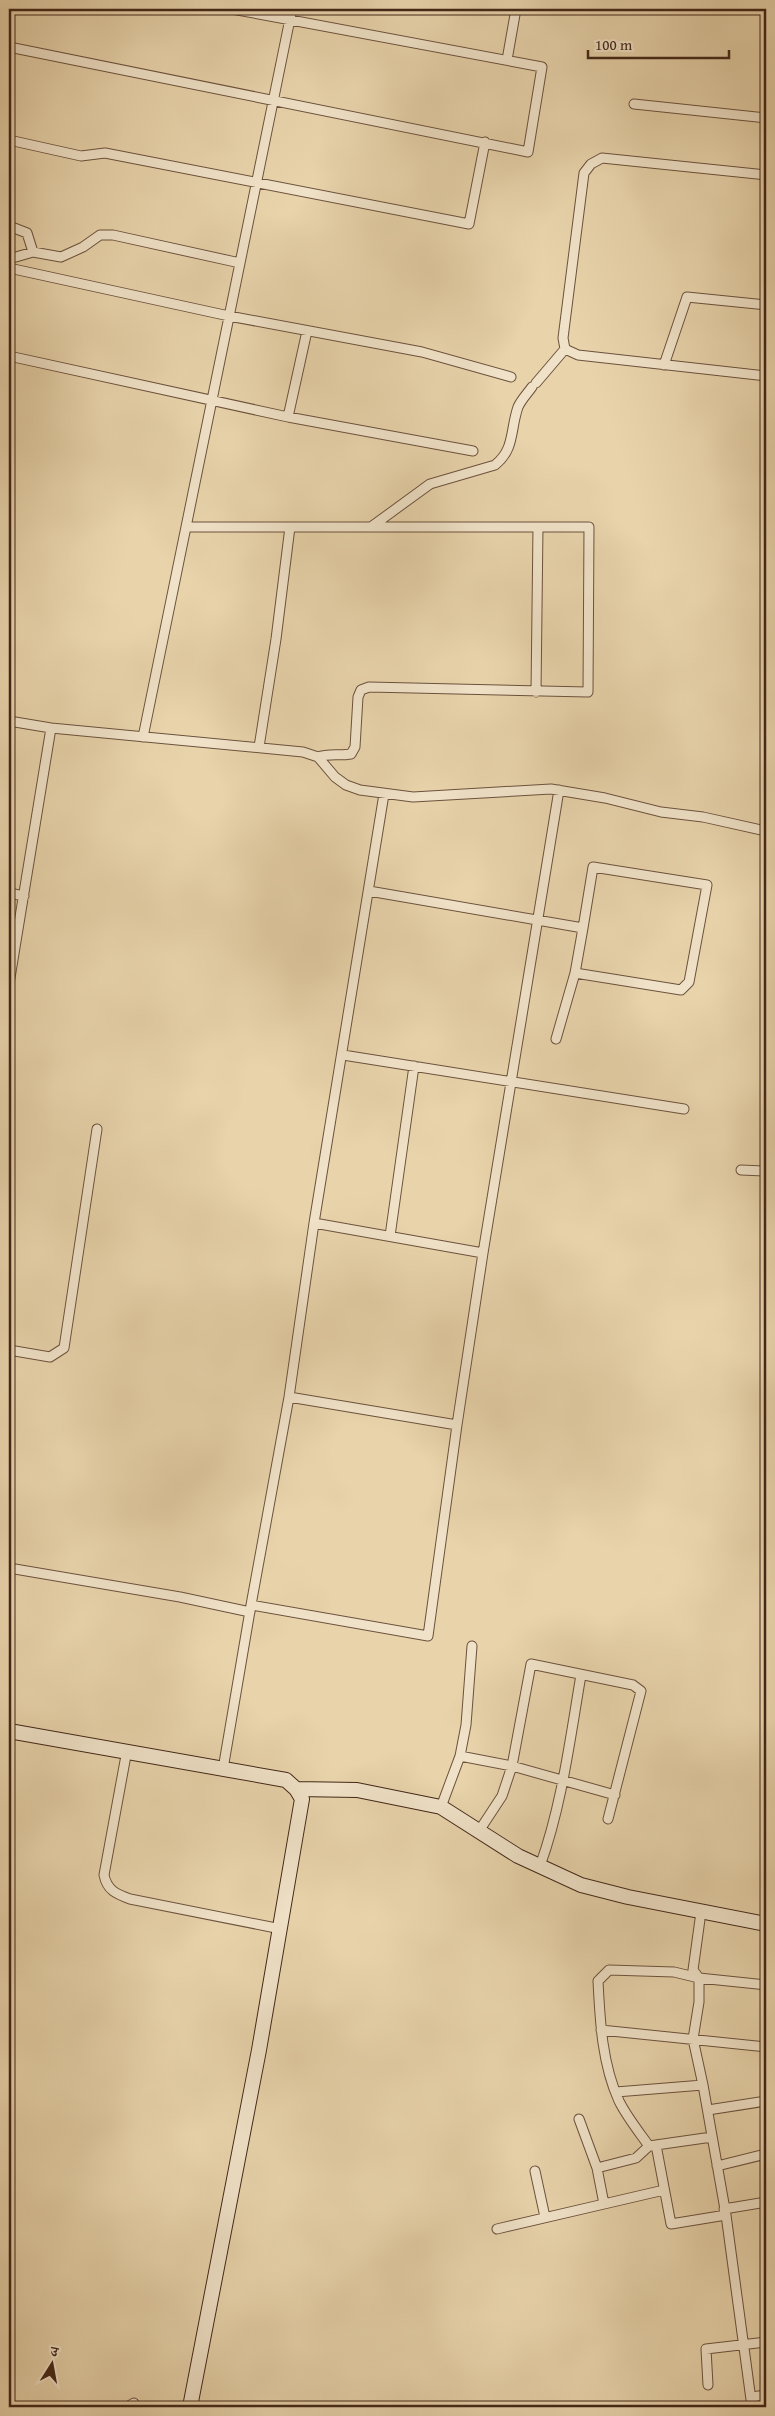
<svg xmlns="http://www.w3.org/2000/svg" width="775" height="2416" font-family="'Gentium Book Plus','Noto Serif Devanagari',serif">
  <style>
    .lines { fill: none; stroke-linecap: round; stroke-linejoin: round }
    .street-casing { stroke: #6c523d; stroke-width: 11 }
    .secondary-casing { stroke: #422718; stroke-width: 16 }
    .street { stroke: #f0e2c8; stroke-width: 9 }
    .secondary { stroke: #f0e2c8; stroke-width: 14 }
  </style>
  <rect width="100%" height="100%" fill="#e8d3ab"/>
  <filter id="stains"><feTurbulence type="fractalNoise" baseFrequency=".004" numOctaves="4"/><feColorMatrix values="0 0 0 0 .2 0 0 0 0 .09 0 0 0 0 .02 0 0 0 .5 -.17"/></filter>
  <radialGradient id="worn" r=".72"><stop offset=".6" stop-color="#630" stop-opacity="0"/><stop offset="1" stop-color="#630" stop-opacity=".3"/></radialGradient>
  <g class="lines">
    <g class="street-casing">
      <path id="street" d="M9 47 528 152 542 67 232 9
        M507 60 516 9
        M634 104 766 118
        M9 140 81 156 105 153 469 224 485 142
        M766 175 602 158 591 164 584 173 563 338 565 349 578 355 766 376
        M9 226 27 233 33 252
        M9 259 33 252 61 257 83 247 100 235H113L240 263
        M9 268 229 316 422 352 511 377
        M9 356 288 417 473 451
        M664 365 687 297 766 305
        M536 383 565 349
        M288 417 307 331
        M186 527H589L588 692 369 687 361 690 358 697 355 747 351 754C340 756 328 753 318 757
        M371 527 430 484 495 465C515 449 510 430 518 407 521 400 527 394 532 387
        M536 692 538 527
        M9 721 51 728 303 752 318 757 335 777 346 785 360 790 413 797 551 789 605 798 661 812 703 817 766 831
        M143 737 292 9
        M259 747 276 639 290 527
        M369 891 583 928 593 867 707 885 689 982 681 990 575 973
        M9 893 24 896
        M9 984 51 728
        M556 1039 575 973 583 928
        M343 1055 684 1109
        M741 1170 766 1171
        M314 1223 384 794
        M390 1236 414 1066
        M9 1350 50 1357 64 1348 97 1129
        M289 1397 314 1223 483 1253
        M9 1568 180 1597 250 1612
        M251 1605 289 1397 457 1425 483 1253 559 790
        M127 1750 104 1875C107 1890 116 1894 130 1899L281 1929
        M460 1756 512 1766 615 1795
        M223 1769 251 1605 428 1636 457 1425
        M441 1807 460 1756 466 1725 472 1646
        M479 1831 502 1796 512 1766 531 1664 633 1685 641 1691 608 1819
        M540 1866C562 1805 570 1739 581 1675
        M701 1912 693 1970 699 1978V2002L693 2039 703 2085 726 2215 752 2407
        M601 2030 766 2047
        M616 2092 703 2085
        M708 2110 766 2101
        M656 2145 671 2224 726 2215
        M649 2146C639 2132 627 2117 619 2101 602 2064 600 2021 598 1981L609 1970 674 1972 699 1978 766 1985
        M717 2166 766 2154
        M597 2168 636 2158 649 2146 712 2137
        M535 2171 545 2217
        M604 2204 664 2190
        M724 2209 766 2202
        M497 2229 604 2204 597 2168 579 2119
        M708 2385 706 2349 766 2342
        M751 2397 766 2395
        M127 2407 134 2403"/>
    </g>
    <g class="secondary-casing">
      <path id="secondary" d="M9 1731 286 1780 296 1789 302 1799 259 2050 190 2407
        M296 1789 357 1790 441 1807 518 1856 581 1885 628 1897 766 1924"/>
    </g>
    <use href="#street" class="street"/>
    <use href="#secondary" class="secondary"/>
  </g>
  <rect width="775" height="2416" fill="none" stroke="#e8d3ab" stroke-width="30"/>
  <rect x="10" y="10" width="755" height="2396" fill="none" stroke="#422718" stroke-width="2.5"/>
  <rect x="15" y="15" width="745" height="2386" fill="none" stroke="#422718"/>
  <g transform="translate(52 2364) rotate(11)" stroke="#f0e2c8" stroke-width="4" paint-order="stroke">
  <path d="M0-4L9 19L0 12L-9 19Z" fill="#422718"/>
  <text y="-8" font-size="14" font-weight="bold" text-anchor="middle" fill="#422718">उ</text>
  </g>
  <path d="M588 50v8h141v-8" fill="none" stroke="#422718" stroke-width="2.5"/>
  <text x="595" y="50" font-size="15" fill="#422718" stroke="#f0e2c8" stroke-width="4" paint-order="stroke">100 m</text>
  <rect width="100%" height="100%" filter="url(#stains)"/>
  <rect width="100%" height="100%" fill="url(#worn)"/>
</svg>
